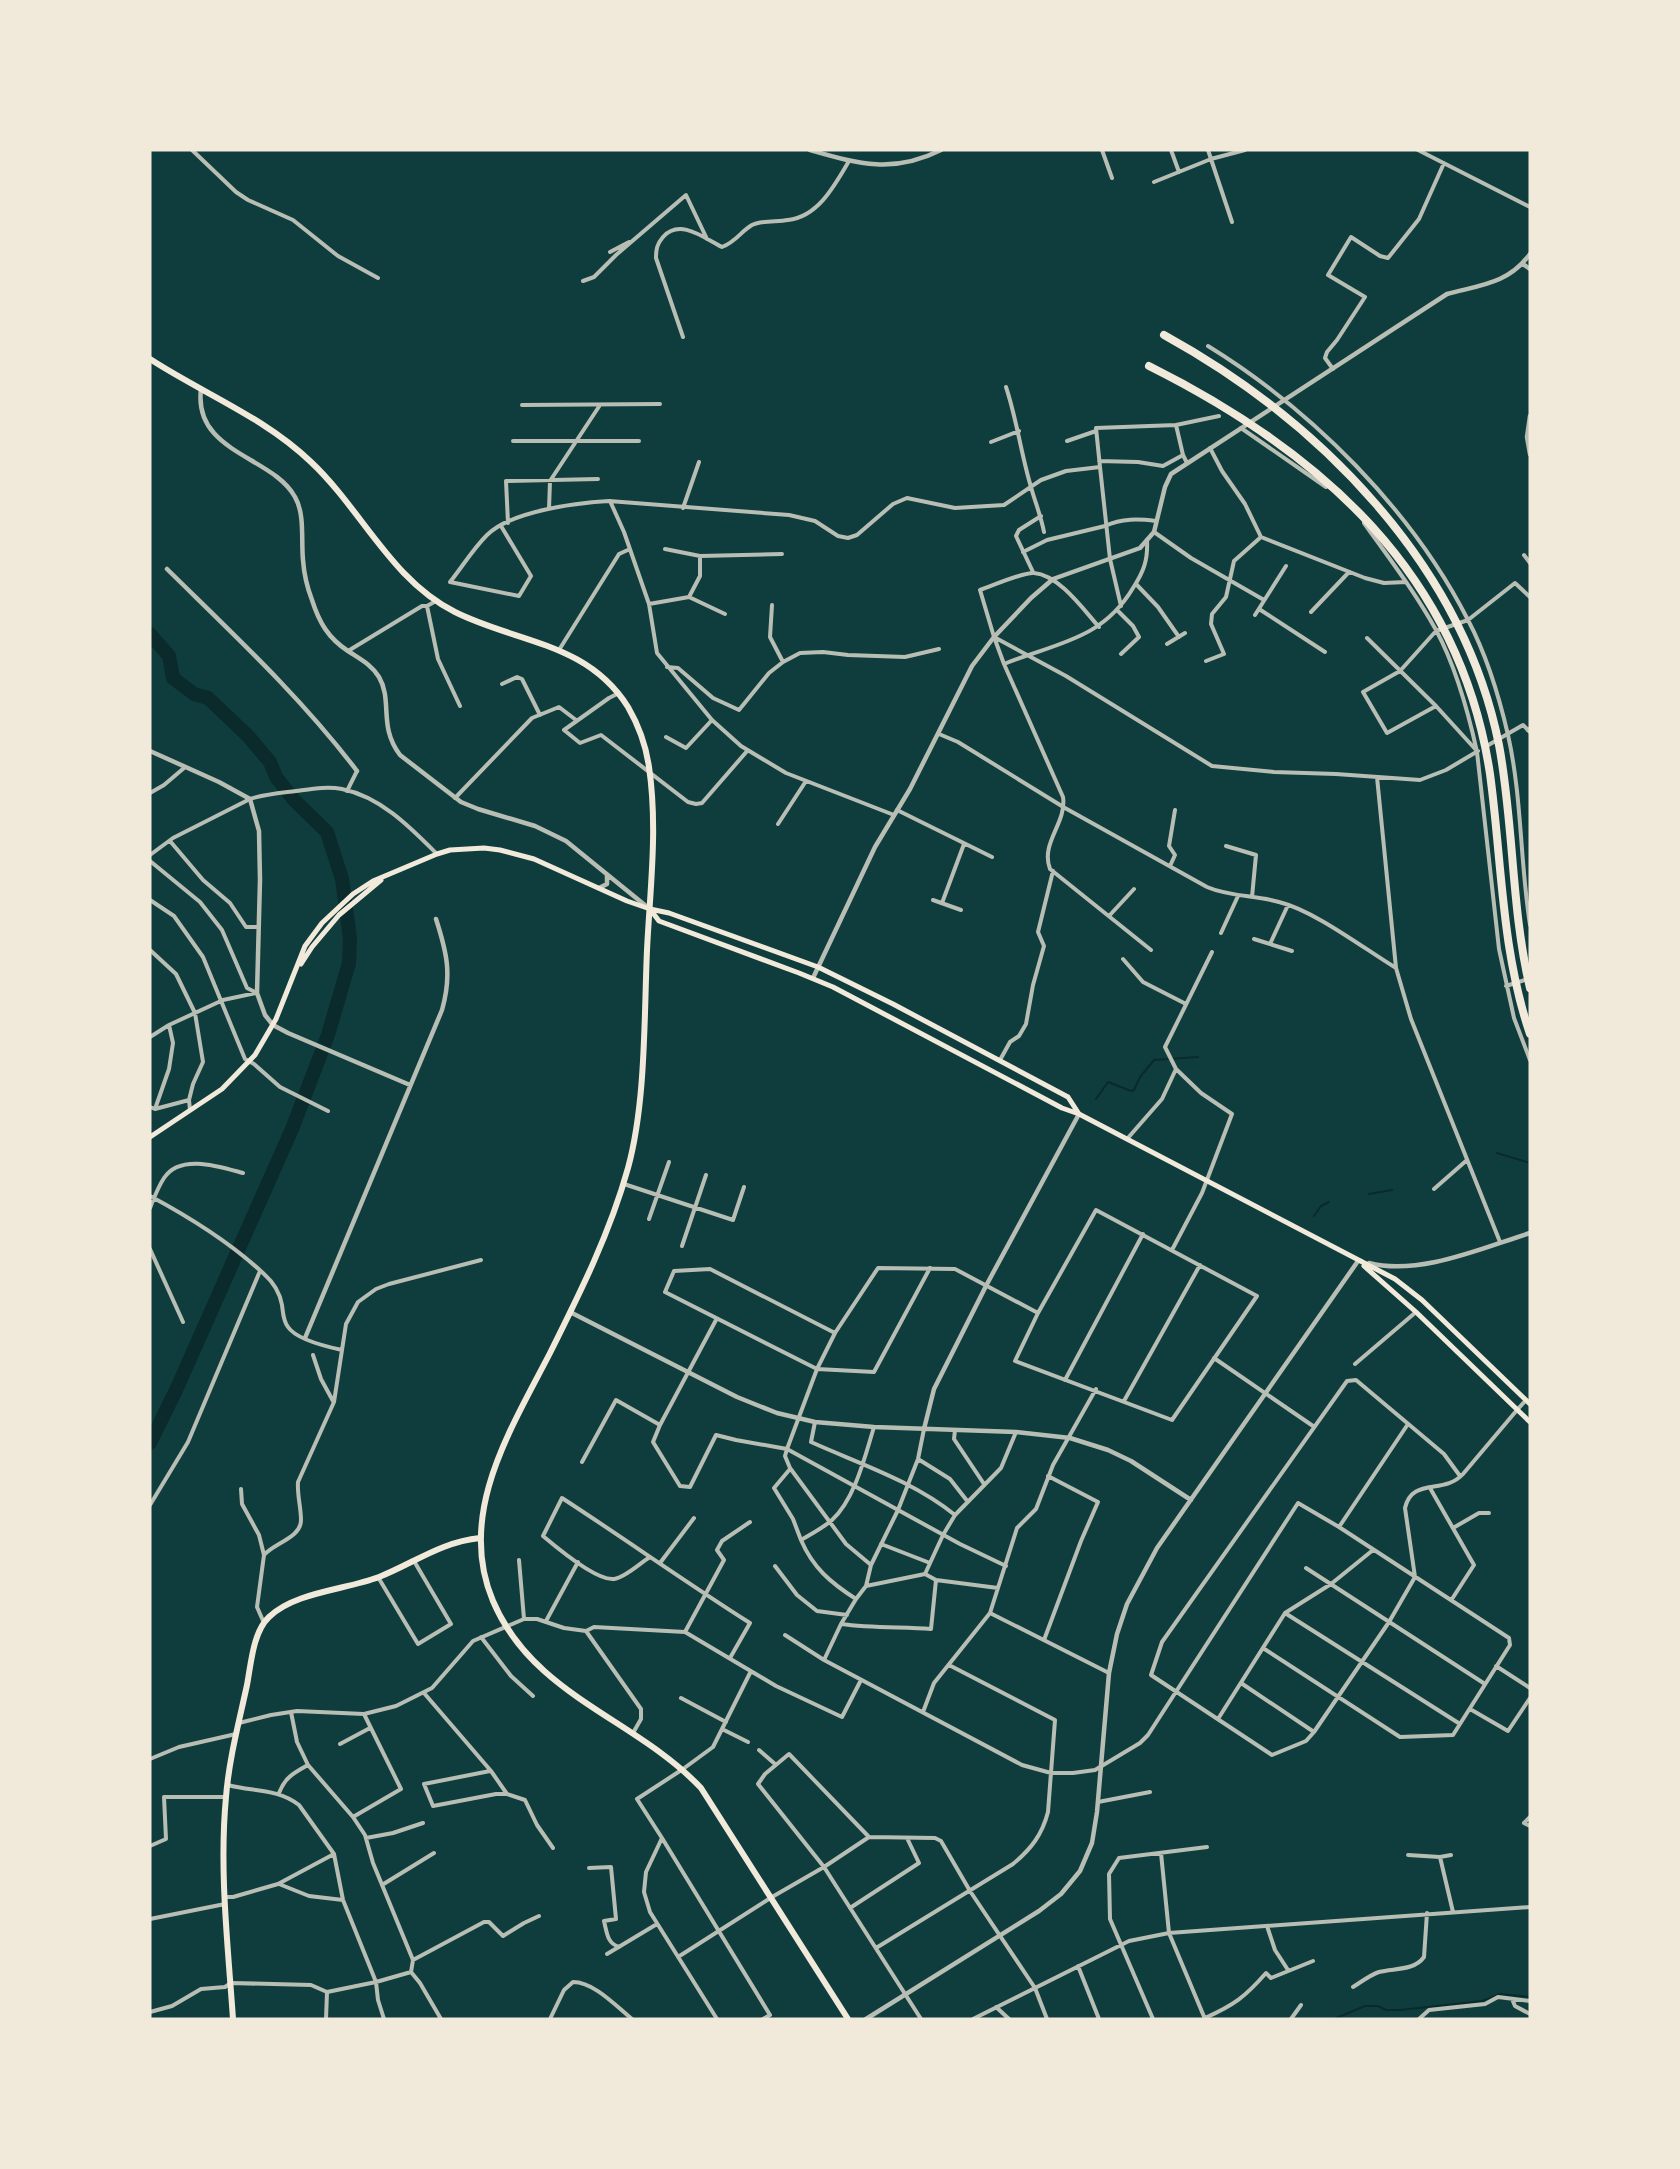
<svg xmlns="http://www.w3.org/2000/svg" width="1680" height="2169" font-family="'PT Sans',sans-serif">
  <style>
    .lines { fill: none; stroke-linecap: round; stroke-linejoin: round }
    .stream { stroke: #0a2a2b; stroke-width: 2 }
    .river { stroke: #0a2a2b; stroke-width: 14 }
    .minor { stroke: #b8beb3; stroke-width: 4 }
    .tertiary { stroke: #b8beb3; stroke-width: 4.5 }
    .secondary { stroke: #f1e9da; stroke-width: 5 }
    .primary { stroke: #f1e9da; stroke-width: 6 }
    .motorway { stroke: #f1e9da; stroke-width: 8 }
  </style>
  <rect width="100%" height="100%" fill="#0f3d3e"/>
  <g class="lines">
    <path class="stream" d="M1096 1099 1108 1082 1131 1091 1134 1090 1140 1077 1154 1060 1198 1057
      M1497 1153 1530 1163
      M1369 1194 1392 1190
      M1314 1216 1321 1206 1329 1202
      M1334 2019 1365 2006H1378L1386 2010H1400L1482 2001 1500 1994 1530 1997"/>
    <path class="river" d="M150 634 169 656 173 678 194 694 208 698 248 736 270 762 276 777 294 800 327 832 342 879 350 938 349 963 328 1035 292 1129 177 1388 150 1443"/>
    <path class="minor" d="M192 150 236 192 248 200 293 220 338 256 378 278
      M1102 150 1112 178
      M1171 150 1179 172
      M1208 150 1232 222
      M1418 150 1530 207
      M1154 182 1211 159 1245 150
      M610 252 629 242
      M583 281 594 277 616 255 686 195 707 239
      M683 337 656 258C656 249 657 244 663 237 680 218 704 238 722 247 737 241 740 232 752 225 762 220 777 222 788 220 818 217 835 185 849 161
      M1208 346C1312 410 1412 510 1468 620 1487 656 1499 696 1508 735 1522 797 1520 862 1530 925
      M1333 369 1325 358 1327 352 1337 340 1365 297 1328 275 1351 237 1380 256 1388 258 1419 219 1444 163
      M1006 387C1017 420 1021 454 1031 487 1035 502 1041 516 1044 532
      M522 405 660 404
      M1176 425 1183 455 1187 463
      M1241 428 1326 487
      M513 441H639
      M1067 441 1096 431
      M991 442 1019 431
      M1210 448 1222 471 1245 504 1261 537 1365 578 1384 583 1406 582
      M1099 461 1138 462 1163 466 1183 455
      M1100 467 1096 428 1176 425 1219 416
      M610 501 624 532 649 604 657 653 712 720 741 746 786 773 894 815
      M683 508 699 462
      M549 509 550 481 600 405
      M508 523 506 481 598 479
      M1364 523C1389 558 1415 592 1436 630 1456 667 1468 711 1477 752L1499 949 1514 1018 1530 1060
      M501 526 531 576 519 596 450 582C462 567 473 549 487 535 511 511 576 503 609 501L789 515 815 521 838 536 848 538 857 535 893 504 907 498 955 508 1004 505 1041 480 1066 471 1100 467 1110 559 1121 606
      M1154 532 1191 558 1264 600
      M665 549 700 556 782 554
      M1023 552 1047 540 1105 526C1122 518 1139 519 1156 521
      M1524 555 1530 563
      M1033 572 1016 536 1019 530 1041 516
      M1136 584 1158 607 1179 637
      M689 597 700 576V556
      M436 601 427 606 438 659 460 706
      M649 604 689 597 725 614
      M772 605 770 637 783 662
      M1259 609 1325 652
      M1117 610 1133 626 1139 637 1121 654
      M1311 612 1349 572
      M1255 615 1286 566
      M1099 627C1083 609 1059 575 1034 573 1023 572 992 586 980 590L994 637 1004 664 1063 797C1067 823 1040 843 1050 869L1151 950
      M994 637 1066 676 1212 766 1274 772 1336 774 1420 780 1446 770 1478 751
      M1367 638 1436 706 1477 751
      M1167 644 1185 633
      M559 650 619 554 630 549
      M348 651 422 606H427
      M1206 661 1224 654 1211 624 1212 614 1226 597 1234 561 1261 537
      M1004 664C1056 643 1102 640 1133 588 1144 571 1148 560 1147 540
      M667 667 678 668 713 698 739 710 769 673 783 662 800 653 823 652 848 655 905 657 939 649
      M502 684 517 677 522 679 540 715
      M617 694 609 698 564 730 580 743 601 735 688 802 696 804 702 803 748 750
      M1436 706 1387 733 1363 692 1400 671 1436 631 1468 620 1515 583 1530 597
      M939 734 958 742 1065 808 1207 887C1230 897 1255 895 1279 902 1315 911 1363 948 1396 968
      M666 737 686 748 712 720
      M1485 747 1523 725 1530 732
      M1377 777 1396 968 1411 1019 1500 1242
      M347 791 357 771
      M150 793 164 785 184 768
      M455 798 532 718 559 707 576 720
      M897 810 992 857
      M778 824 806 781
      M170 841 203 880 230 903 246 927H258
      M1226 846 1256 855 1252 897
      M150 855 173 838 250 799C265 794 280 793 296 791 311 789 327 786 342 789 381 797 410 827 437 854
      M150 861 200 902 222 930 247 988 257 993
      M1170 866 1175 855 1169 846 1175 810
      M150 900 174 916 203 957 245 1059 254 1064 280 1087 328 1111
      M933 900 961 910
      M942 903 964 844
      M1109 916 1134 889
      M1221 933 1238 896
      M1254 939 1292 951
      M1270 944 1288 905
      M150 950 176 974 195 1013 203 1062 193 1084 189 1100 190 1110
      M1123 959 1143 982 1186 1004
      M1506 986 1528 979
      M150 1037 169 1025 223 1000 256 993
      M1000 1060 1010 1042 1019 1036 1026 1024 1033 985 1044 946 1038 932 1053 871
      M150 1107 155 1109 189 1100
      M155 1109 169 1069 173 1043 169 1025
      M1127 1139 1162 1099 1176 1069
      M624 1184 733 1220 744 1187
      M1434 1189 1467 1160
      M150 1196C191 1218 230 1242 264 1274 273 1282 280 1293 282 1305 283 1312 283 1321 288 1327 296 1339 328 1347 342 1350
      M150 1208C154 1198 158 1187 164 1178 180 1153 221 1167 243 1173
      M1096 1210 1257 1296 1172 1420 1015 1361 1038 1313Z
      M649 1219 669 1162
      M682 1246 706 1175
      M150 1249 183 1322
      M1172 1250 1202 1193 1232 1114 1201 1093 1176 1069 1165 1047 1212 952
      M716 1320 660 1425 653 1442 680 1486 690 1487 716 1435 736 1440 787 1449 960 1544 1006 1566
      M835 1333 710 1269 674 1271 665 1292 817 1369 874 1372 930 1268
      M313 1355 321 1379 333 1401
      M1214 1358 1313 1426
      M1355 1364 1416 1312
      M1065 1380 1143 1234
      M1124 1401 1200 1265
      M815 1422 811 1442C860 1464 913 1481 955 1515
      M955 1430 954 1439 984 1484
      M918 1459 950 1479 968 1502
      M582 1462 616 1400 660 1425
      M790 1469 774 1488 793 1519 801 1540
      M1460 1476 1444 1454 1356 1380 1347 1381 1162 1642 1151 1675 1272 1755 1306 1741 1314 1732 1389 1622 1415 1577 1405 1508C1412 1477 1444 1495 1463 1474L1517 1410 1526 1400
      M1430 1488 1474 1565 1452 1599
      M241 1489 242 1504 259 1535 264 1555
      M150 1505 188 1442 260 1271
      M1339 1527 1408 1424
      M1453 1528 1479 1513H1489
      M881 1544 930 1563
      M650 1557C640 1563 626 1577 614 1579 597 1581 556 1547 543 1536L562 1498C625 1539 687 1583 750 1623L730 1658
      M519 1560 524 1619
      M660 1563 694 1518
      M871 1565 846 1544 790 1468 785 1456 787 1449 817 1369 835 1333 878 1268 955 1269 1038 1313
      M775 1566 797 1595 817 1611 847 1615
      M1306 1568 1485 1684
      M925 1574 943 1535 955 1515 1001 1468 1016 1432
      M378 1577 418 1644 451 1624 414 1561
      M866 1586 925 1574 936 1580 998 1588
      M856 1599C831 1583 813 1568 801 1540 811 1534 823 1528 832 1520 855 1499 865 1456 874 1427
      M990 1613 1109 1673
      M1285 1613 1460 1724
      M546 1621 578 1562
      M264 1623 257 1607 264 1555C274 1543 301 1538 301 1520 301 1507 297 1495 298 1482L334 1402 346 1324 358 1302 376 1289 389 1284 481 1260
      M841 1624C871 1628 901 1627 931 1629L936 1580
      M586 1631 641 1709V1719L633 1733
      M685 1632 724 1560 717 1550 722 1541 750 1522
      M785 1635 824 1660 1022 1765 1051 1773H1073L1095 1770 1140 1743 1148 1735 1298 1503 1339 1527 1509 1638 1510 1645 1453 1735 1400 1737 1263 1648
      M481 1637 511 1676 533 1696
      M1044 1640 1081 1541 1098 1502 1048 1476
      M824 1660 841 1624 856 1599 866 1586 871 1565 898 1510 918 1459 924 1429
      M1496 1666 1530 1688
      M1241 1683 1314 1732
      M424 1693 491 1771 507 1794 525 1800 537 1825 553 1848
      M681 1698 726 1722
      M1470 1709 1508 1731 1530 1698
      M291 1712 297 1742 308 1765
      M923 1712 934 1683 990 1613 1017 1528 1036 1509 1053 1465 1096 1389
      M1218 1719 1285 1613 1331 1584 1373 1550
      M239 1723 271 1715 297 1711 364 1714 396 1706 432 1688 473 1641 524 1619H537L564 1628 586 1631 594 1627 685 1632 776 1686 842 1717 861 1680
      M722 1729 748 1742
      M340 1744 370 1728
      M759 1750 775 1764
      M150 1759 179 1747 236 1734
      M490 1771 424 1784 433 1806 496 1794H506
      M228 1785C253 1792 277 1788 299 1805L334 1854 343 1900 376 1982 378 2000 384 2019
      M279 1793C285 1777 294 1773 308 1765L353 1817 365 1835 373 1863 413 1960 411 1972 420 1983 441 2019
      M1098 1802 1150 1792
      M353 1817 401 1789 364 1714
      M1530 1817 1524 1823 1530 1826
      M869 1837 789 1754 765 1774 758 1784 824 1867 921 2019
      M366 1838 393 1833 423 1823
      M662 1838 770 2015 763 2019
      M150 1846 166 1839 164 1797H226
      M1161 1853 1169 1933 1205 2019
      M1408 1855 1440 1857 1451 1855
      M1440 1857 1453 1912
      M589 1868 611 1867 616 1919 604 1921C607 1933 607 1943 619 1947
      M279 1884 309 1896 343 1900
      M382 1885 434 1853
      M226 1897H233L278 1884 334 1854
      M850 1908 919 1863 907 1838
      M150 1919 225 1904
      M1267 1926 1275 1950 1288 1970
      M876 1948 1013 1864C1031 1849 1042 1835 1048 1812L1055 1720 949 1665
      M607 1954 657 1924
      M678 1957 772 1897 824 1867 869 1837 935 1838 941 1841 970 1891 1035 1988 1047 2019
      M413 1960 484 1922H489L503 1936 524 1923 539 1916
      M1078 1966 1099 2019
      M1353 1987C1361 1982 1370 1975 1379 1972 1394 1968 1414 1971 1424 1957L1427 1913
      M1512 1999 1515 2006 1530 2014
      M996 2007 1009 2019
      M150 2012 172 2006 201 1989 225 1987 231 1983 311 1985 327 1992 376 1982 411 1972
      M1205 2018C1234 2005 1245 1997 1266 1973L1271 1978 1313 1961
      M326 2019 327 1992
      M550 2019 564 1990 573 1982C594 1982 616 2006 632 2019
      M717 2019 650 1912 644 1892 646 1872 662 1838 637 1799 683 1769 713 1747 751 1671
      M973 2019 1129 1941 1169 1933 1530 1907
      M1153 2019 1110 1919 1109 1874 1119 1858 1207 1847
      M1291 2019 1301 2005
      M1419 2019 1429 2010 1485 2004 1498 1997 1530 2001"/>
    <path class="tertiary" d="M810 150C859 164 893 174 941 150
      M1523 264 1530 269
      M201 389C193 453 273 456 295 497 305 514 301 540 303 560 304 574 307 587 312 600 319 622 328 638 348 651 360 659 372 665 379 677 393 701 378 726 400 755L461 802 478 809 535 826 566 841 646 906
      M1530 416 1527 437 1530 454
      M167 569C233 634 301 697 357 771
      M1528 730 1530 729
      M150 751 219 782 250 799 259 831 260 880 257 993 265 1015 273 1025 288 1033 410 1085
      M599 888 607 884V875
      M813 978 875 847 910 789 972 666 994 637 1031 598 1053 579 1140 548 1154 532 1165 487 1171 474 1447 294C1480 285 1508 284 1530 254
      M1369 1263C1419 1276 1482 1248 1530 1233
      M570 1312 737 1397 777 1413 815 1422 874 1427 1016 1432 1070 1438 1108 1450 1131 1461 1191 1500
      M305 1338 442 1010C452 975 447 953 436 919
      M924 1429 934 1389 987 1284 1079 1114
      M866 2019 1039 1911 1061 1894 1080 1871 1092 1843 1097 1812 1109 1673 1117 1634 1127 1604 1157 1548 1344 1281 1358 1261H1361"/>
    <path class="secondary" d="M650 909 659 921 799 973 833 987 1062 1108 1079 1114 1395 1279 1422 1300 1530 1404
      M301 964 312 947 339 915 381 880
      M150 1137 222 1089 255 1055 276 1019 305 946 322 923 353 894 373 881 437 854 450 850 484 848 500 850 534 859 627 901 650 909 669 913 818 967 893 1004 1068 1097 1079 1114
      M1364 1266 1416 1312 1530 1422"/>
    <path class="primary" d="M150 359C204 394 264 417 311 462 362 510 391 580 455 612 517 643 587 642 628 707 639 726 646 746 649 767 658 828 650 889 647 950 644 1018 646 1102 628 1168 610 1233 580 1293 550 1353 511 1429 456 1514 493 1601 533 1696 635 1718 701 1788L848 2019
      M233 2019C228 1946 219 1870 226 1797 229 1759 239 1722 247 1685 251 1664 253 1632 269 1617 295 1592 345 1590 379 1577 414 1563 441 1542 480 1538"/>
    <path class="motorway" d="M1164 335C1320 421 1463 565 1499 745 1514 825 1511 908 1530 988
      M1149 366C1321 452 1460 574 1490 774 1502 861 1501 949 1530 1034"/>
  </g>
  <rect width="1680" height="2169" fill="none" stroke="#f1e9da" stroke-width="303"/>
</svg>
